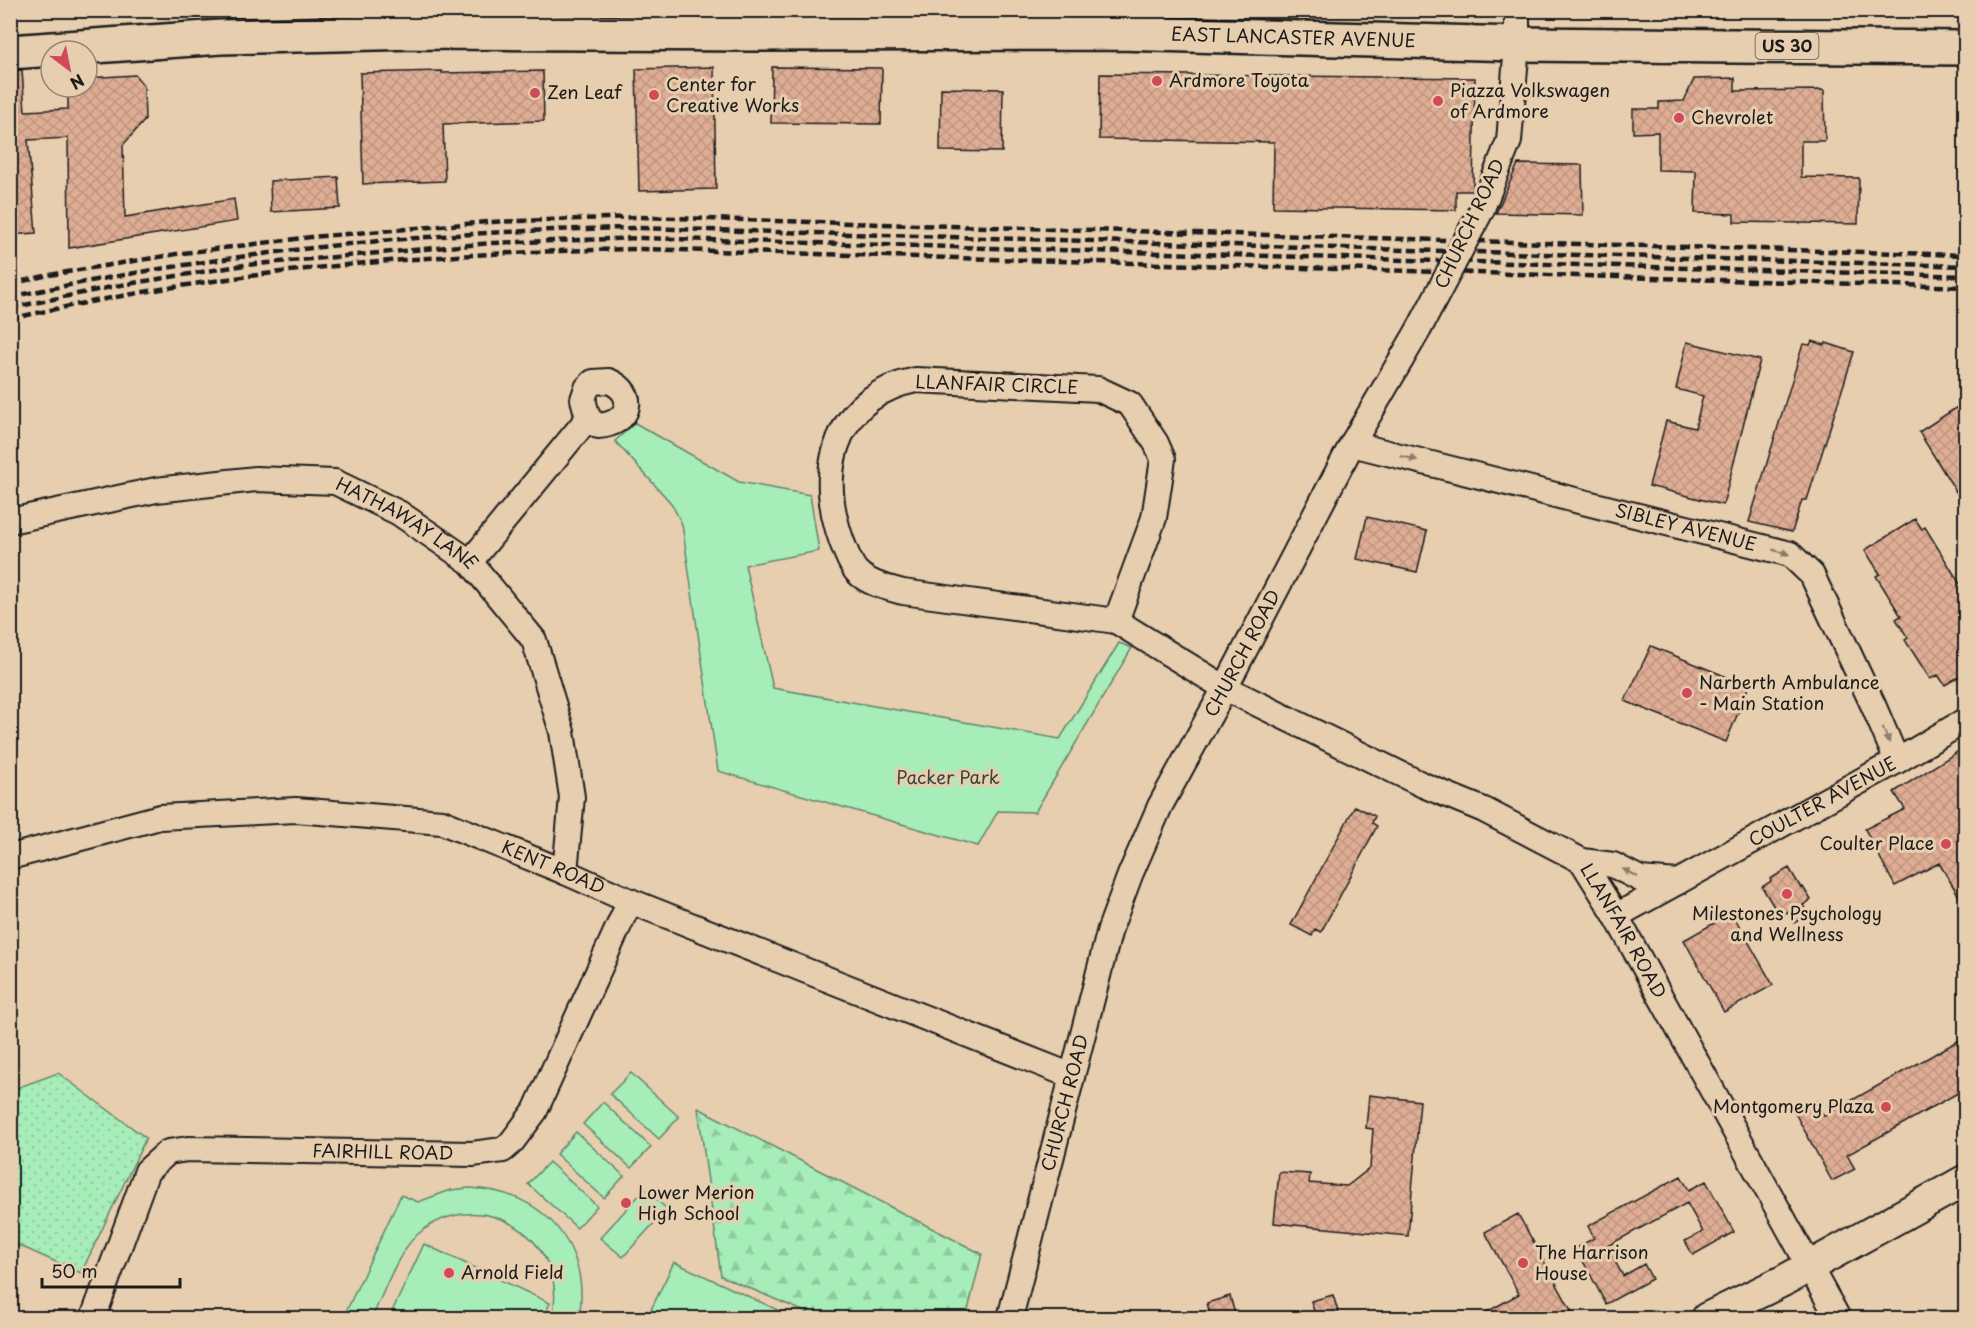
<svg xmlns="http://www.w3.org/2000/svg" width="1976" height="1329" font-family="'Playpen Sans',sans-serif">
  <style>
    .grass { fill: url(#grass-dots); stroke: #61846b; stroke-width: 1.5 }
    .forest { fill: url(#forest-firs); stroke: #61846b; stroke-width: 1.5 }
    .park { fill: #a6edba; stroke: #61846b; stroke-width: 1.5 }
    .building { fill: url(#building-cross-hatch); stroke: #1c1c1c; stroke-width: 1.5 }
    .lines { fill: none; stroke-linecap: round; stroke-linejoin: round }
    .minor-casing { stroke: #1c1c1c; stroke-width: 28 }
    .major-casing { stroke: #1c1c1c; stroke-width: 34 }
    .highway-casing { stroke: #1c1c1c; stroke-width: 38 }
    .minor { stroke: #e7ceaf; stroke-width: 24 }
    .major { stroke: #e7ceaf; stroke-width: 30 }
    .highway { stroke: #e7ceaf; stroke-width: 33 }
    .rail { stroke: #1c1c1c; stroke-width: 4.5; stroke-dasharray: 9 4.5; stroke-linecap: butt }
    .minor-bridge-casing { stroke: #1c1c1c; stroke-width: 28; stroke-linecap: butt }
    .minor-bridge { stroke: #e7ceaf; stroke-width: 24 }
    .oneway { fill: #8c7e6d }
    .poi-dot { fill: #d1495b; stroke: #e7ceaf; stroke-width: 2 }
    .labels { text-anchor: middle; stroke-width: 6; stroke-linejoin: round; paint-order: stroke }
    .shield { fill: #e7ceaf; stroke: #595148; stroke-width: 1.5 }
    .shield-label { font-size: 16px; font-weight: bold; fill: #1c1c1c }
    .street-label { font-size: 18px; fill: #1c1c1c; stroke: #e7ceaf }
    .poi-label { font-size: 18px; fill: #1c1c1c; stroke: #e7ceaf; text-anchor: start }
    .park-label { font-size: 18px; fill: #38463c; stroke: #e7ceaf }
  </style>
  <defs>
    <pattern id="grass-dots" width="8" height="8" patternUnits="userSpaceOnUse" patternTransform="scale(1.5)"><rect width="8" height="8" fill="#a6edba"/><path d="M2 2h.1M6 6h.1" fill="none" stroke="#8ecb9f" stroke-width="1.8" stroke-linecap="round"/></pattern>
    <pattern id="forest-firs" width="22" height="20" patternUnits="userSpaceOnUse" patternTransform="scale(1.5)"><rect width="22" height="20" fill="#a6edba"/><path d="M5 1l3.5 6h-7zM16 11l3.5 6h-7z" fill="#8ecb9f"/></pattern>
    <pattern id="building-cross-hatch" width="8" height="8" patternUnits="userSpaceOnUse" patternTransform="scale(1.5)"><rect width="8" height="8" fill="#dead94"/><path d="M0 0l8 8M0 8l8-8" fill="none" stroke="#be947f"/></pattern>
  </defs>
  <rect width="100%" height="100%" fill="#e7ceaf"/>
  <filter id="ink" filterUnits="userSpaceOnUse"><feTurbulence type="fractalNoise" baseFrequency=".0167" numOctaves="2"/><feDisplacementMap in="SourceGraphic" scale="12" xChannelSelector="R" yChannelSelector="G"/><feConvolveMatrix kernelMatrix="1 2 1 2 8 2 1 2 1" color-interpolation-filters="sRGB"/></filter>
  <g filter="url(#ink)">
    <path class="grass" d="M58 1073 146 1138 81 1273 11 1242V1090Z"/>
    <path class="forest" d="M698 1108 982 1254 966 1318H819L721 1276Z"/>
    <path class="park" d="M635 423 739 482 810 495 819 551 745 565 773 688 1060 739 1119 643 1132 648 1035 812 998 811 978 846 718 771 682 524 671 503 615 441Z
      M631 1073 679 1117 659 1139 610 1094Z
      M603 1102 651 1147 631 1168 583 1124Z
      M576 1132 624 1176 604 1198 556 1154Z
      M549 1162 597 1206 577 1228 528 1184Z
      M469 1188C542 1190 592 1245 579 1318H552C571 1239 481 1181 418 1234 398 1251 383 1294 372 1318H343L401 1195 418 1202 451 1190Z
      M645 1189 667 1209 623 1257 600 1238Z
      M424 1244 550 1303 543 1318H389Z
      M674 1262 795 1318H647Z"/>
    <path class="building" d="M714 67 716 189 639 191 636 69Z
      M772 67 882 68 881 124 771 123Z
      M22 70 25 111 68 109V87H87V78L135 75 144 86 145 120 123 145 125 217 234 199 237 221 69 248 68 138 28 140 36 233 10 235V71Z
      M442 71V73L543 71 544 121 443 124 445 181 363 184 360 73Z
      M1100 74 1475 78 1473 191H1456V210L1273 207 1274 142 1099 139Z
      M1735 78V91L1824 90 1825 141H1801V177L1859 178 1858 224 1734 222V214L1695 213 1696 171 1658 170V132L1633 133V109H1659V102L1684 101 1694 79Z
      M941 88 1003 89 1002 152 940 151Z
      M1518 164 1582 165 1583 215 1496 213Z
      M338 177 340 208 271 212 270 181Z
      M1812 341 1825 345 1826 343 1854 352 1807 500H1802L1792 532 1749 522 1803 344 1810 345Z
      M1687 342 1760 360 1723 505 1649 486 1666 421 1695 428 1703 396 1676 389Z
      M1965 402V506L1919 432Z
      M1367 517 1427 531 1417 572 1357 559Z
      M1915 519 1922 529 1925 527 1965 592V673L1945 685 1938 675 1930 679 1905 640 1908 638 1896 619 1901 616 1876 576 1880 574 1865 550Z
      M1651 646 1749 686 1726 742 1625 701Z
      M1965 747V906L1939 863 1895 886 1865 829 1905 809 1894 792Z
      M1355 806 1375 816 1372 823 1377 826 1321 932 1315 929 1312 936 1291 925Z
      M1789 868 1801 888 1803 887 1811 900 1803 905 1808 915 1794 923 1788 912 1779 915 1762 887 1771 881 1770 879Z
      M1732 913 1773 985 1724 1012 1684 940Z
      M1965 1037V1089L1847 1155 1855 1169 1832 1181 1795 1113 1816 1101 1824 1116Z
      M1369 1095 1420 1101 1408 1236 1274 1223 1279 1172 1310 1174 1309 1183 1347 1186 1370 1168 1373 1129 1366 1128Z
      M1681 1176 1689 1190 1706 1181 1734 1232 1693 1255 1685 1241 1703 1232 1687 1203 1607 1246 1623 1276 1644 1264 1652 1279 1606 1304 1576 1248 1594 1238 1588 1226Z
      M1518 1214 1572 1312 1561 1318H1476L1519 1294 1485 1232Z
      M1333 1295 1340 1318H1316L1311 1301Z
      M1230 1296 1236 1318H1211L1207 1303Z"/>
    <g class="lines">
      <g class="minor-casing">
        <g id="minor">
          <path d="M1118 10V33"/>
          <path d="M1481 211 1509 141 1517 44V10"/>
          <path d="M916 380 1098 389 1130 404 1156 443 1163 459 1154 518 1116 621 903 592C888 588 869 584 857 572 850 565 841 540 838 530 817 461 841 395 916 380Z"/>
          <path d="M609 381C638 393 631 424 598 426L588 418 583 399 587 388 593 382Z"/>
          <path id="s1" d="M1352 444 1790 554 1812 575 1874 707 1897 761"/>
          <path id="s2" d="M10 521 156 490 256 479 335 482 399 513 470 562 534 640 562 732 572 797 565 872"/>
          <path d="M470 562 588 418"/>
          <path id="s3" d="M1116 621 1225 688 1423 785 1484 810 1582 861 1616 916 1838 1318"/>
          <path id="s4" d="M10 857 160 817 296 810 442 822 565 872 630 901 1072 1076"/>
          <path d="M1582 861 1613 865 1640 879 1678 882"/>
          <path id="s5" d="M1616 916 1897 761 1966 720"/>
          <path id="s6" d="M93 1318 147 1171 168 1152 188 1149 472 1154 503 1150 511 1143 535 1111 630 901"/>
          <path id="s7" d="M1010 1318 1110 929 1130 875 1160 806 1225 688 1352 444 1419 329"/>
        </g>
      </g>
      <g class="major-casing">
        <path id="major" d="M1707 1318 1785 1280 1966 1180"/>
      </g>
      <g class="highway-casing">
        <g id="highway">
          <path id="s8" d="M10 52 221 37 417 32 753 34 1118 33 1517 44 1966 48"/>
        </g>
      </g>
      <use href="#minor" class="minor"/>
      <use href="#major" class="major"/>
      <use href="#highway" class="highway"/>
      <path class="rail" d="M10 284 49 275 183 253 311 237 488 222 638 217 1966 255
        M10 297C217 253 428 230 639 228L1966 266
        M10 308 121 285 245 265 492 243 640 238 1966 276
        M10 319C218 271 430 252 643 249L1966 287"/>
      <g class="minor-bridge-casing">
        <path id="minor-bridge" d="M1419 329 1481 211"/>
      </g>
      <use href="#minor-bridge" class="minor-bridge"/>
    </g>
    <defs><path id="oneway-solid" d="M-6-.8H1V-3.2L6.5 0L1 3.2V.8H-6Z" transform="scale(1.5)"/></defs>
    <g class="oneway">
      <use href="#oneway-solid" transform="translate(1409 458) rotate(14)"/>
      <use href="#oneway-solid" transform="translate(1781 552) rotate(16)"/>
      <use href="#oneway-solid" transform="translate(1886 735) rotate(67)"/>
      <use href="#oneway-solid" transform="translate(1630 873) rotate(-153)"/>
    </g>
  </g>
  <g class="poi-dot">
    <circle cx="1157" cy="81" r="6"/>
    <circle cx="535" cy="93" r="6"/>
    <circle cx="654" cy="95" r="6"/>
    <circle cx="1438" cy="101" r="6"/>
    <circle cx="1679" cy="118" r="6"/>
    <circle cx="1687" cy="693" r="6"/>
    <circle cx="1946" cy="844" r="6"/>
    <circle cx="1787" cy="894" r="6"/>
    <circle cx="1886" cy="1107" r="6"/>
    <circle cx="626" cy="1203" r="6"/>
    <circle cx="1523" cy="1263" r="6"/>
    <circle cx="449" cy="1273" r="6"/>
  </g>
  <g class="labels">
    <rect class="shield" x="1755.5" y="33" width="63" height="26" rx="4.5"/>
    <g class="shield-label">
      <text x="1787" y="52">US 30</text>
    </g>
    <g class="street-label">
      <text dy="6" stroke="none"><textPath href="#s8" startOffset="1284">EAST LANCASTER AVENUE</textPath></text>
      <text transform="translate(1470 224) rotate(-65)" y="6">CHURCH ROAD</text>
      <text transform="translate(997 385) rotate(2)" y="6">LLANFAIR CIRCLE</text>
      <text dy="6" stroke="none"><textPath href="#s2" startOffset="412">HATHAWAY LANE</textPath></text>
      <text dy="6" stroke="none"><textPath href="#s1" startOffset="344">SIBLEY AVENUE</textPath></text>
      <text dy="6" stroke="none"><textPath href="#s7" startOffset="708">CHURCH ROAD</textPath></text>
      <text dy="6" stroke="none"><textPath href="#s5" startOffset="236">COULTER AVENUE</textPath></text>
      <text dy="6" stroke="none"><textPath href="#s4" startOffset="558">KENT ROAD</textPath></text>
      <text dy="6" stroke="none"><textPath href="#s3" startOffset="606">LLANFAIR ROAD</textPath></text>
      <text dy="6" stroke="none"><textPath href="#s7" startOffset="222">CHURCH ROAD</textPath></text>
      <text dy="6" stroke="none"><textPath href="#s6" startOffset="400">FAIRHILL ROAD</textPath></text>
    </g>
    <g class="poi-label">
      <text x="1169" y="87">Ardmore Toyota</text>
      <text x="666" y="91">Center for<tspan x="666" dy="21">Creative Works</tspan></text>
      <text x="1450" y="97">Piazza Volkswagen<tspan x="1450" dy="21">of Ardmore</tspan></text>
      <text x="547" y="99">Zen Leaf</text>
      <text x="1691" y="124">Chevrolet</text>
      <text x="1699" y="689">Narberth Ambulance<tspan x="1699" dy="21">- Main Station</tspan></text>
      <text x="1934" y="850" text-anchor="end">Coulter Place</text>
      <text x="1787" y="920" text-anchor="middle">Milestones Psychology<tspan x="1787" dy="21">and Wellness</tspan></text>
      <text x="1874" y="1113" text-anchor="end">Montgomery Plaza</text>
      <text x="638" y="1199">Lower Merion<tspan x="638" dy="21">High School</tspan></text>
      <text x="1535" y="1259">The Harrison<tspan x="1535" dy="21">House</tspan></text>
      <text x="461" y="1279">Arnold Field</text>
    </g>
    <g class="park-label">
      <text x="948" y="784">Packer Park</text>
    </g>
  </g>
  <rect width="1976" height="1329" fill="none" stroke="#e7ceaf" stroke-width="36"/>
  <rect x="18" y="18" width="1940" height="1293" fill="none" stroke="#1c1c1c" stroke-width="2" filter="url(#ink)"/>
  <g transform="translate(69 69) rotate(148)"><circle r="28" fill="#e7ceaf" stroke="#968774" stroke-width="1.5"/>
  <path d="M0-4.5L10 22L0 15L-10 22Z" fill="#d1495b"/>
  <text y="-9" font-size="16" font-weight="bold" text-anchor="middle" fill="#1c1c1c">N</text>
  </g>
  <path d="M42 1278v9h138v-9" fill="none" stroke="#1c1c1c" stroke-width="3"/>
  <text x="51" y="1278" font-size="18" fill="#1c1c1c" stroke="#e7ceaf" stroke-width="4.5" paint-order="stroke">50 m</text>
</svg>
